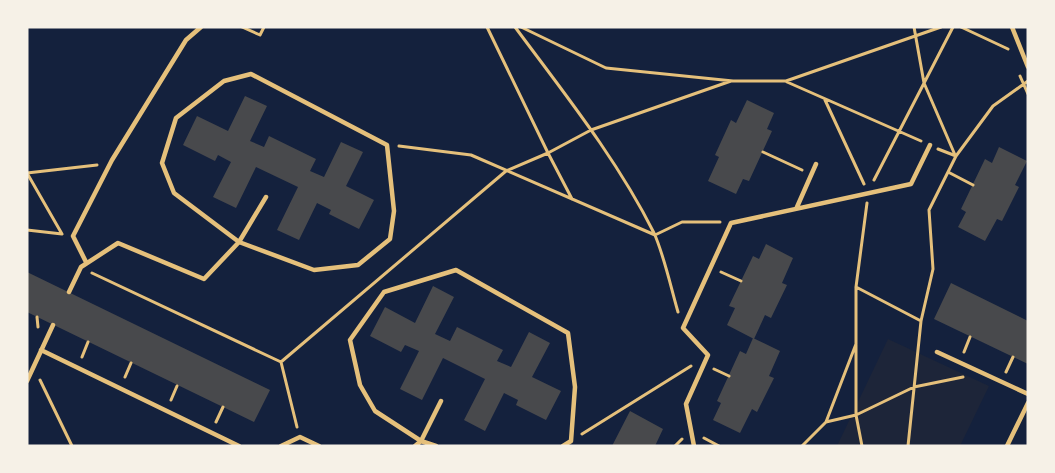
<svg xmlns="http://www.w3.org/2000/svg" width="1055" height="473" font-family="Inter,sans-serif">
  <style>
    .green { fill: #1d2539 }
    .building { fill: #48494c }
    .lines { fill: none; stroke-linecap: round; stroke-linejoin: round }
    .path { stroke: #e5c07b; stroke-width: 3 }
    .service { stroke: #e5c07b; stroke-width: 4.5 }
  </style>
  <rect width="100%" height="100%" fill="#14213d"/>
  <path class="green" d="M888 339 989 386 960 446H837Z"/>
  <path class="building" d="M245 96 267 106 250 141 264 147 269 136 316 159 310 171 324 177 341 142 363 152 346 186 374 200 359 229 329 214 331 210 317 203 299 240 277 230 298 187 256 167 236 208 213 197 231 162 218 155 215 161 183 145 197 116 228 131Z
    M747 100 774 113 767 129 772 131 749 181 743 179 736 194 708 181 719 157 715 155 731 120 736 123Z
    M999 147 1027 161 1015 185 1019 187 1002 221 997 219 985 241 958 227 966 212 961 209 985 159 992 163Z
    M766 244 793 258 782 283 787 285 771 318 765 315 754 339 727 325 735 308 729 306 753 256 759 259Z
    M27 272 270 390 254 422 27 312Z
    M951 283 1028 321V364L934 319Z
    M433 286 454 297 435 334 450 341 457 327 503 350 497 361 511 367 529 332 550 343 532 377 561 391 546 420 516 405 518 400 504 393 485 431 464 420 485 379 443 358 422 400 400 389 419 351 405 345 401 352 370 336 385 307 415 323Z
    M753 338 780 351 769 376 774 378 757 412 752 409 740 433 713 420 721 403 717 401 740 351 746 354Z
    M630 411 663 429 655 446H612Z"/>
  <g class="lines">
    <path class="path" d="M242 27 260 35 264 27
      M487 27 548 153 591 130 731 81
      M515 27C564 93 617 159 654 233 664 255 671 288 678 312
      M521 27 606 68 733 81H786L941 27
      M914 27 924 83 955 155
      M961 27 1008 49
      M1020 76 1028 94
      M787 82 921 141
      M825 100 864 184
      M399 146 471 155 655 235 682 222H720
      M938 149 956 156
      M763 152 802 170
      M948 172 973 185
      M27 173 62 234
      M27 173 97 165
      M874 180 953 27
      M27 230 62 234
      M721 272 741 281
      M92 273 281 362 297 427
      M856 287 921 321
      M37 317 38 327
      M964 352 970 337
      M82 357 88 342
      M281 362 506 171 548 153 572 199
      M714 369 729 376
      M1006 372 1013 357
      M125 377 131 363
      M40 380 72 446
      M171 400 177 386
      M216 422 223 407
      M826 422 856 415 914 387 963 377
      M582 434 691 366
      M704 438 719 446
      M675 446 682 439
      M802 446 826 422 856 344
      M862 446 856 415V287L867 203
      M908 446 921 321 933 269 929 210 956 156 993 106 1028 81"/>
    <path class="service" d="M1012 27 1028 67
      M251 74 387 145 394 211 390 239 358 265 314 270 239 242 174 193 162 163 176 118 224 81Z
      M797 207 816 164
      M86 262 73 236 112 160 186 40 201 27
      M69 292 81 267 118 243 204 279 239 242 266 197
      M41 350 239 446
      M937 352 1028 394
      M27 381 53 325
      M281 446 300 437 319 446
      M415 446 421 441 441 401
      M436 446 421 441 375 411 360 385 350 340 384 292 456 270 568 333 575 387 571 441 563 446
      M694 446 686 404 708 355 683 328 731 223 911 184 930 145
      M1007 446 1028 403"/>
  </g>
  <rect width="1055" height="473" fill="none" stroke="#f6f1e7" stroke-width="57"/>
</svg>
